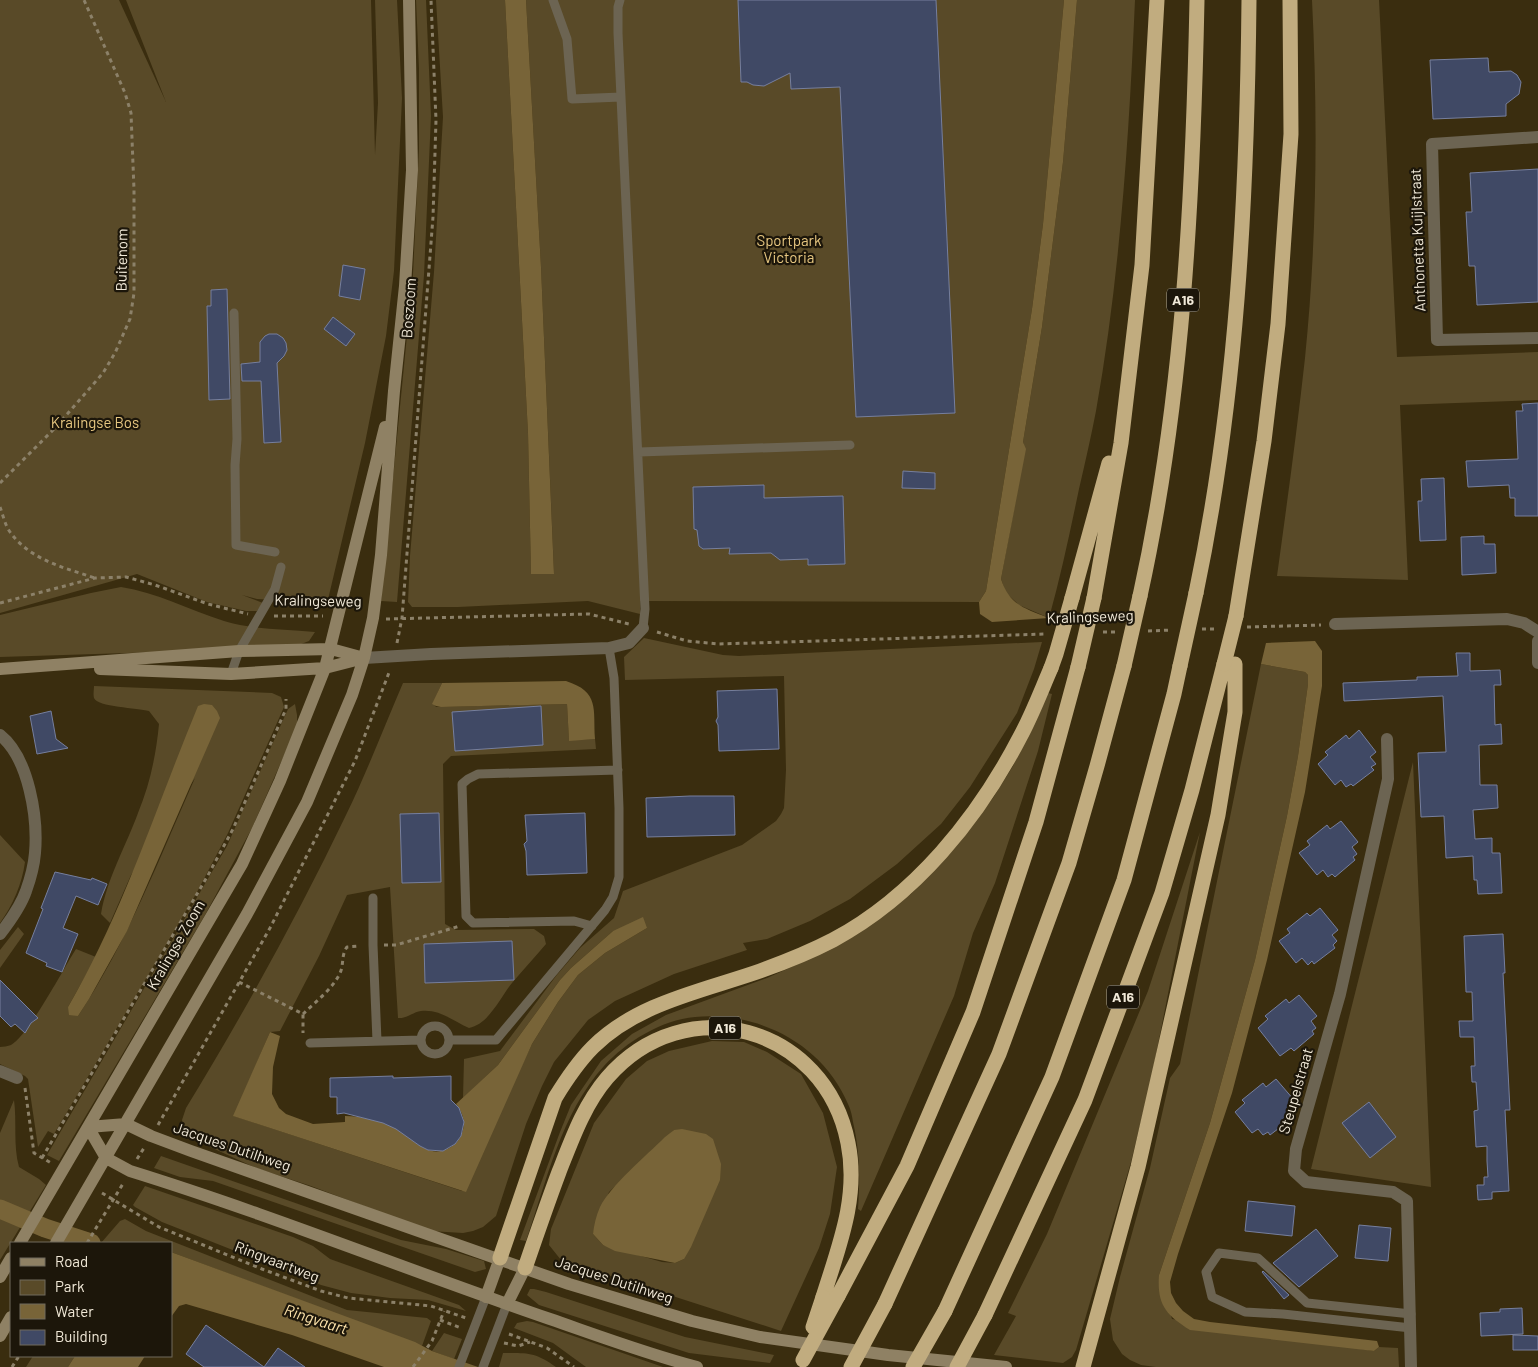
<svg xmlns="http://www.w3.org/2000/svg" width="1538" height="1367" font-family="Barlow,sans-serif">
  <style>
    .green { fill: #594a28; fill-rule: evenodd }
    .water { fill: #786438 }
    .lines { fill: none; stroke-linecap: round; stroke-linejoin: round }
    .canal { stroke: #786438; stroke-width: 19 }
    .building { fill: #404965; stroke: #767f9e }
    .path { stroke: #8c8169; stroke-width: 3; stroke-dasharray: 4 4; stroke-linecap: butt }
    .service { stroke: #6c6452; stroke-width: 9 }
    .minor { stroke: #6c6452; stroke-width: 12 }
    .secondary { stroke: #8f8164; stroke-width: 12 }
    .motorway { stroke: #c1ac7f; stroke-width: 15 }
    .motorway-bridge { stroke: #c1ac7f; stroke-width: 15 }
    .labels { text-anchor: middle; stroke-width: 4.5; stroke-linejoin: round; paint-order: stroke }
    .shield { fill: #1c160a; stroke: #b1aa9a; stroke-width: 1 }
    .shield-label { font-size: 14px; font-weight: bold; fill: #f1e9d8 }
    .street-label { font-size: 15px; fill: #f1e9d8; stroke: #1c160a }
    .park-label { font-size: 15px; fill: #e7c781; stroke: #1c160a }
    .water-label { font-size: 16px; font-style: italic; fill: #fae0a9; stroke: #1c160a }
  </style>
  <rect width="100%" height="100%" fill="#3a2d0f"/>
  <path class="green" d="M0 0H119L166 102 126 0H371L375 155 378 103 375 0H397L402 98 394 271 386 336 365 443 326 608 274 606 277 600 257 599 242 595 263 603 257 611H246L207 602 137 574 0 613Z
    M416 0H426L431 116 424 275 397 602 381 601 413 274 419 148V69Z
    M436 0H505L528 433 531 574 554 573 541 267 526 0H1064L1043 224 1032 309 986 591 979 602 640 601V614L588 601 458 607H412L408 602 410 556 434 272 443 117Z
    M1077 0H1135C1129 137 1120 276 1096 411 1091 437 1085 463 1079 489 1070 532 1061 575 1049 618L1019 605 1006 593 1001 579 1025 449 1023 442 1042 327 1063 162Z
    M1312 0H1379L1397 357 1538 352V400L1400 405 1408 580 1277 576C1287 503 1297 431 1305 358 1317 240 1318 119 1312 0Z
    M121 587C156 592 189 610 224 621 254 630 283 629 315 632L309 641 291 648 0 657V615L91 593Z
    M644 638 723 655 739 656 1042 642 1034 669 1017 713 970 787 941 824 897 864 850 899 810 921 767 939 743 943 747 950 674 974 615 1001 588 1020 554 1062 542 1086 526 1124 496 1216 483 1227 473 1231 463 1233 430 1231 311 1186 256 1168 195 1140 184 1129 182 1120 186 1108C244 1013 298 915 346 815 367 772 384 727 403 683H442L433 703 436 707 567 704 569 740 595 739 596 749 451 756 443 764 445 924 456 930 534 929 544 936 546 944C535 957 523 970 512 983 500 998 489 1024 469 1028 453 1021 440 1009 421 1011 413 1012 406 1019 398 1018L390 887 347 895 319 956 280 1031 270 1032 234 1116 462 1191 532 1044 558 1002 578 975 605 953 647 928 613 931 571 968 560 980 498 1065 463 1098 464 1059 500 1051 556 976 580 948 614 918 623 891 742 845 776 821 781 814 784 808 786 770 784 676 625 680 624 657Z
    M1261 664 1305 672 1308 675V684L1298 756 1287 816 1255 960 1210 1123 1159 1275 1172 1319 1374 1351 1379 1347 1398 1348 1399 1367H1156L1141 1365 1130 1360 1122 1354 1113 1340 1110 1319 1120 1277 1150 1168 1170 1078 1180 1064Z
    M94 686 272 693 281 697 284 707 228 833 196 894 54 1134 48 1131 38 1147 28 1079 25 1076 0 1064V1047C3 1047 8 1046 11 1045 28 1036 64 968 76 949L96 957 68 1007 78 1016C127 943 159 859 195 778L131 875 110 923 101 914C107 878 126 846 138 813 150 784 156 755 159 724L149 711C138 708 97 707 94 698 93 695 94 689 94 686Z
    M1048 693 1052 694 1038 751 995 883 973 933 954 996 861 1211 858 1209C860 1179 860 1152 853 1122 852 1116 851 1110 848 1104 823 1044 758 1011 695 1017 661 1020 626 1042 604 1066 561 1113 546 1183 526 1241L520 1240 560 1132 571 1105 601 1061 632 1034 666 1015 767 978 796 965 866 926 911 894 957 843 993 798 1013 766Z
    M295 704 297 715V726L252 828 205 915 59 1161 47 1155 227 846 288 709Z
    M1413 762 1431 1187 1311 1169Z
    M1200 832 1151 1080 1131 1162 1076 1350 1072 1357 1063 1363 994 1355 1016 1316 1008 1313 1047 1234 1148 991Z
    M0 835 25 862C22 884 13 905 0 923Z
    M18 927 24 934 0 968V950Z
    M712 1041 744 1042 767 1052 801 1074 823 1113 837 1167 830 1214 819 1248 781 1331 561 1260 549 1245 551 1229 594 1123 626 1079 647 1061 669 1051ZM674 1130 684 1259 675 1263 662 1262 603 1245 593 1234 609 1192Z
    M14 1100C17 1122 13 1145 19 1167L39 1179 46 1185 0 1260V1133Z
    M161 1156 401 1240 446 1249 484 1261 486 1269 475 1272 213 1181 180 1177 154 1168Z
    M145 1186 293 1237 313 1246 330 1259 459 1305 466 1311 428 1300 390 1298 351 1293 321 1285 162 1222 135 1207 133 1205Z
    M125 1219 146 1231 347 1310 427 1318 431 1321 422 1346 171 1252V1243H101L120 1221Z
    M530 1289H534L546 1292 685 1337 774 1355 770 1363 689 1353 539 1305 527 1295Z
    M527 1321 533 1322 663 1367H586L553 1343 514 1328 517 1323Z
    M444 1333 462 1339 454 1359 432 1351Z
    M503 1353C528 1353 535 1352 556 1367H499Z
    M33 1356H75L68 1367H26Z"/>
  <path class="water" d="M505 0H526L541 267 554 574H531L528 433Z
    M1064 0H1077L1063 162 1042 327 1023 442 1026 449 1001 579C1010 606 1025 608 1049 618L992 622 980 614 979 602 986 591 1032 309 1043 224Z
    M1315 641 1322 651V686L1305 792 1267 960 1232 1093 1178 1254 1170 1282 1171 1293 1176 1303 1183 1311 1194 1319 1210 1322 1377 1341 1379 1347 1374 1351 1190 1330C1165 1314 1157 1304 1159 1275L1210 1123 1255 960 1287 816 1298 756 1308 684V675L1305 672 1261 664 1266 643Z
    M566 681C600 692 593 709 595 739L569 741 567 704 441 707 436 706 432 704 442 683Z
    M204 704 212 705 217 711 220 718 127 931 89 999 78 1016 69 1015 68 1007C123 913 156 807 198 706Z
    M643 917 647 928 605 953 578 975 558 1002 532 1044 466 1192 233 1116 270 1032 280 1036 273 1067 272 1094 279 1108 286 1114 313 1124 345 1122V1116C362 1116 378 1120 393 1127 411 1135 425 1159 447 1149 454 1146 460 1140 462 1133 466 1122 463 1113 456 1104L498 1065 560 980 571 968 613 931Z
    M682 1129 706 1134 713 1139 721 1164 720 1180 691 1247 684 1259 675 1263 615 1251 603 1245 593 1234C594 1225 596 1216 600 1207 611 1185 646 1156 665 1137L674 1130Z
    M171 1252 415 1342 432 1351 478 1367H384L292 1335 186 1304 179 1306 171 1317Z
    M75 1356H145L138 1367H68Z"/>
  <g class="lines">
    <path class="canal" d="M0 1209 45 1228 91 1243"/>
  </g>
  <path class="building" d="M738 0H936L955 413 856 417 840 87 791 89 790 73 764 86 753 85 747 82H741Z
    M1488 58 1489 72 1511 71 1517 75 1521 82 1519 94 1506 104V116L1433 119 1430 60Z
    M1538 169V302L1477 305 1475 266H1469L1466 212H1472L1470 173Z
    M343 265 365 269 360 300 339 296Z
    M227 289 230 399 209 400 207 306H211V290Z
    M333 317 355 334 346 346 324 329Z
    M269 334H277L283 338 286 343 287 350 284 356 277 363 281 442 264 443 261 381H242L241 364 260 362V342L265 336Z
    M1538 403V516H1515V498H1510L1509 485 1468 487 1466 461 1518 459 1516 411H1523L1522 404Z
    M903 471 935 473V489L902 488Z
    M1444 478 1446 540 1420 541 1418 501H1422L1421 479Z
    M764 485V498L843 496 845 564 808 565V559L780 560 771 553 729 554 730 548 703 549 699 546 697 530 694 529 693 487Z
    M1484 536V544H1495L1496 573 1462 575 1461 537Z
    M1456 653H1470V671L1500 670 1501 685H1494L1495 725 1501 724 1502 744 1479 745 1480 785H1497L1498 808 1473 810 1475 839 1492 838V853H1500L1502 893 1478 894 1477 880H1474L1473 856 1446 858 1444 816 1421 817 1418 753 1446 752 1443 696 1344 701 1343 683 1417 680V677L1458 676Z
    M777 689 779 749 719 751 718 725 716 721 718 717 717 691Z
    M541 706 543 745 455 751 452 712Z
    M51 711 56 739 68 748 37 754 30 716Z
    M1359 730 1376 752 1370 757 1376 764 1371 767 1374 770 1353 786 1351 784 1346 787 1341 780 1335 785 1318 764 1328 755 1325 752 1346 735 1349 739Z
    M690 796H734L735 835 647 837 646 798Z
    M439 813 441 882 402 883 400 814Z
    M585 813 587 873 527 875 526 851 524 844 527 841 525 815Z
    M1341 821 1358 842 1352 847 1357 854 1353 857 1355 860 1335 877 1332 874 1328 877 1323 870 1317 875 1299 853 1310 845 1307 841 1327 825 1330 829Z
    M55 872 91 880 92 878 107 884 98 905 76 896 63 928 78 934 62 972 46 966 47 963 26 953 43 909 41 908Z
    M1320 908 1338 930 1332 935 1337 941 1333 945 1335 948 1314 964 1312 961 1308 965 1302 958 1296 963 1279 941 1290 933 1287 929 1307 913 1310 916Z
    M1503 934 1505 973H1503L1510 1110H1505L1509 1191 1492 1192V1199L1478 1200 1477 1185H1484V1177H1488L1487 1161V1146L1476 1147 1474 1111 1478 1110 1476 1082H1472L1471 1066H1475L1474 1037H1460L1459 1021H1473L1472 992H1466L1464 936Z
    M512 941 514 980 425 983 424 944Z
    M0 980 38 1018 31 1023 25 1033 15 1024 11 1027 0 1016Z
    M1299 995 1317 1016 1311 1021 1316 1028 1312 1031 1314 1034 1294 1051 1291 1048 1280 1056 1258 1028 1268 1019 1265 1016 1286 999 1289 1003Z
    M393 1076V1078L451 1076V1100L459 1108 464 1122 461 1136 455 1144 443 1151 428 1150 420 1146 396 1129 383 1123 344 1113 337 1114V1097H330V1078Z
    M1276 1079 1294 1100 1288 1105 1293 1112 1289 1115 1291 1119 1270 1135 1268 1132 1263 1135 1258 1129 1252 1133 1235 1112 1245 1103 1242 1100 1263 1083 1266 1087Z
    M1369 1102 1396 1137 1370 1158 1342 1123Z
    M1248 1201 1295 1206 1292 1236 1245 1231Z
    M1359 1225 1391 1228 1388 1261 1355 1258Z
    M1316 1229 1338 1256 1299 1287 1273 1263Z
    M1263 1271 1289 1295 1284 1299 1262 1272Z
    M1522 1308 1523 1334 1481 1336 1480 1313 1500 1312V1309Z
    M206 1325 264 1367 278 1348 305 1367H204L186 1354Z
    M1513 1335 1538 1336V1350H1513Z"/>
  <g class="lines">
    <path class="path" d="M0 483 56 427 103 373 115 353 130 319 134 293V190L131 113 125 93 84 0
      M0 507C3 515 5 525 10 532 30 560 65 568 95 578
      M0 603 95 578 126 577 155 585 208 604 248 614
      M274 616H323
      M386 619 589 614 629 624
      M1247 627 1321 625
      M1202 629H1216
      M1148 631 1171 630
      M657 632 687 641 719 644 1046 634
      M1103 632H1116
      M397 643 402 618 433 217 436 120 431 0
      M384 945H396L460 926
      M239 982 303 1014V1033
      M303 1014C315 1002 332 990 340 973 344 965 341 955 347 947L360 946
      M25 1088 34 1153 51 1163
      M158 1125 270 928 355 761 390 670
      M42 1158 207 877 233 829 286 709V699
      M137 1159 144 1148
      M102 1193 159 1227 262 1269 321 1291 348 1298 431 1306 466 1318
      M87 1243 124 1182
      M440 1320 461 1328
      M509 1334 547 1348 574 1367
      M504 1343 518 1346 530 1342
      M12 1367 19 1356
      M413 1367 432 1341 444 1311"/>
    <path class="service" d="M553 0 567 39 572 99 621 97
      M620 0 618 7V33L645 609 643 628
      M234 313 237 439 235 465 236 545 275 552
      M639 452 850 445
      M231 674 239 651 275 589 281 567
      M373 898V945L377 1041
      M592 926 574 921 473 923 466 916 462 784 468 779 478 774 618 770
      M421 1040a14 14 0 1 1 28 0a14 14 0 1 1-28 0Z
      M450 1040H496L605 910 613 897 619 877V808L614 678 609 648
      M310 1043 421 1040
      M1411 1314 1307 1303 1258 1258 1219 1253 1206 1272 1212 1297 1245 1312 1283 1314 1411 1328
      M459 1367 486 1297
      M483 1367 507 1304"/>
    <path class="minor" d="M1538 137 1432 144 1437 340 1538 338
      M1335 624 1507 619 1524 623 1538 632
      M1538 641V663
      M364 658 431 654 609 648 629 643 643 628
      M0 735C29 758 38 818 35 853 34 865 30 880 26 891 21 906 10 921 0 934
      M1387 739 1388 779 1340 994 1296 1149 1294 1171 1306 1182 1393 1192 1407 1201 1411 1367
      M0 1071 17 1078"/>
    <path class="secondary" d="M0 669 239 651 331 649 364 658
      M100 669 231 674 325 668 364 658
      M88 1127 126 1124 151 1136 191 1151 569 1284 692 1321 760 1337 888 1355 1006 1367
      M88 1127 106 1158 130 1171C272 1215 410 1271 550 1319 599 1336 647 1354 697 1367
      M20 1243 242 864 280 781 325 668 385 427
      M56 1243 247 914 307 802 352 695 364 658 373 618 381 555 394 391 405 286 412 170 409 0
      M0 1277 11 1258
      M486 1297 500 1258
      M507 1304 525 1268
      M0 1336 11 1317"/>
    <path class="motorway" d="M1196 593C1237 398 1247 199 1249 0
      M1140 596C1183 401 1193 199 1197 0
      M1072 598 1109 463
      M1094 598 1121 443 1142 265 1157 0
      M1236 616 1264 441 1278 324 1291 134 1290 0
      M500 1258 555 1098C566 1080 578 1062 593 1047 637 1003 703 991 760 971 785 962 810 952 833 940 915 896 978 818 1020 737 1032 715 1041 691 1051 668
      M525 1268C536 1236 547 1204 559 1172 572 1139 584 1105 607 1078 685 987 825 1026 848 1143 859 1197 839 1246 823 1297
      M838 1296 907 1166 973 1012 1036 822 1078 667
      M885 1304 999 1054 1069 863 1097 766 1124 666
      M945 1311 1052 1077 1124 880 1174 694 1180 666
      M985 1315 1085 1100 1162 893 1192 790 1224 664
      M1083 1367 1138 1167 1218 815 1235 712V664"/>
    <path class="motorway-bridge" d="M1224 664 1236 616
      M1124 666 1140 596
      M1180 666 1196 593
      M1078 667 1094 598
      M1051 668 1056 654 1072 598
      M813 1327 823 1297
      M803 1360 838 1296
      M851 1367 885 1304
      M913 1367 945 1311
      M957 1367 985 1315"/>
  </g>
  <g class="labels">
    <g class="shield">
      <rect x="1167" y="288.5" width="32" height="23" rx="4"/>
      <rect x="1107" y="985.5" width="32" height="23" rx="4"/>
      <rect x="709" y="1016.5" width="32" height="23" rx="4"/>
    </g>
    <g class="shield-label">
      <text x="1183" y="305">A16</text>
      <text x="1123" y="1002">A16</text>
      <text x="725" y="1033">A16</text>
    </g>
    <g class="street-label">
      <text transform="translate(1418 240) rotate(-92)" y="5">Anthonetta Kuijlstraat</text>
      <text transform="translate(122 260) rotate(-89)" y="5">Buitenom</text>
      <text transform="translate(409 308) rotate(-86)" y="5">Boszoom</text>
      <text transform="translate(318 601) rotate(1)" y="5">Kralingseweg</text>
      <text transform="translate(1090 617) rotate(-2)" y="5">Kralingseweg</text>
      <text transform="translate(176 945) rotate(-60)" y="5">Kralingse Zoom</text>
      <text transform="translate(1296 1091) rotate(-74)" y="5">Steupelstraat</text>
      <text transform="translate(232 1147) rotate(19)" y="5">Jacques Dutilhweg</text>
      <text transform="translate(277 1262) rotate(21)" y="5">Ringvaartweg</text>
      <text transform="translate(614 1280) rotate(18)" y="5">Jacques Dutilhweg</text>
    </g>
    <g class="park-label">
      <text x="789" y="246">Sportpark<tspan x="789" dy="17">Victoria</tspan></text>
      <text x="95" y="428">Kralingse Bos</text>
    </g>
    <g class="water-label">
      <text transform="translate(316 1319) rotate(18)" y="6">Ringvaart</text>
    </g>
  </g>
  <rect x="10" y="1242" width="162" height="115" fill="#1c160a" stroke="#716a5c"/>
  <rect x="20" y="1258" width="25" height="8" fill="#8f8164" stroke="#716a5c"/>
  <text x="55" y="1267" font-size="15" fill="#f1e9d8">Road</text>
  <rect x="20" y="1280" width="25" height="15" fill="#594a28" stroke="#716a5c"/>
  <text x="55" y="1292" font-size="15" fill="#f1e9d8">Park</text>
  <rect x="20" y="1304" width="25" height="15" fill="#786438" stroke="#716a5c"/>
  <text x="55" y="1317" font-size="15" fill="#f1e9d8">Water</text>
  <rect x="20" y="1330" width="25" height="15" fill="#404965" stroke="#716a5c"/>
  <text x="55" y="1342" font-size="15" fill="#f1e9d8">Building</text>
</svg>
